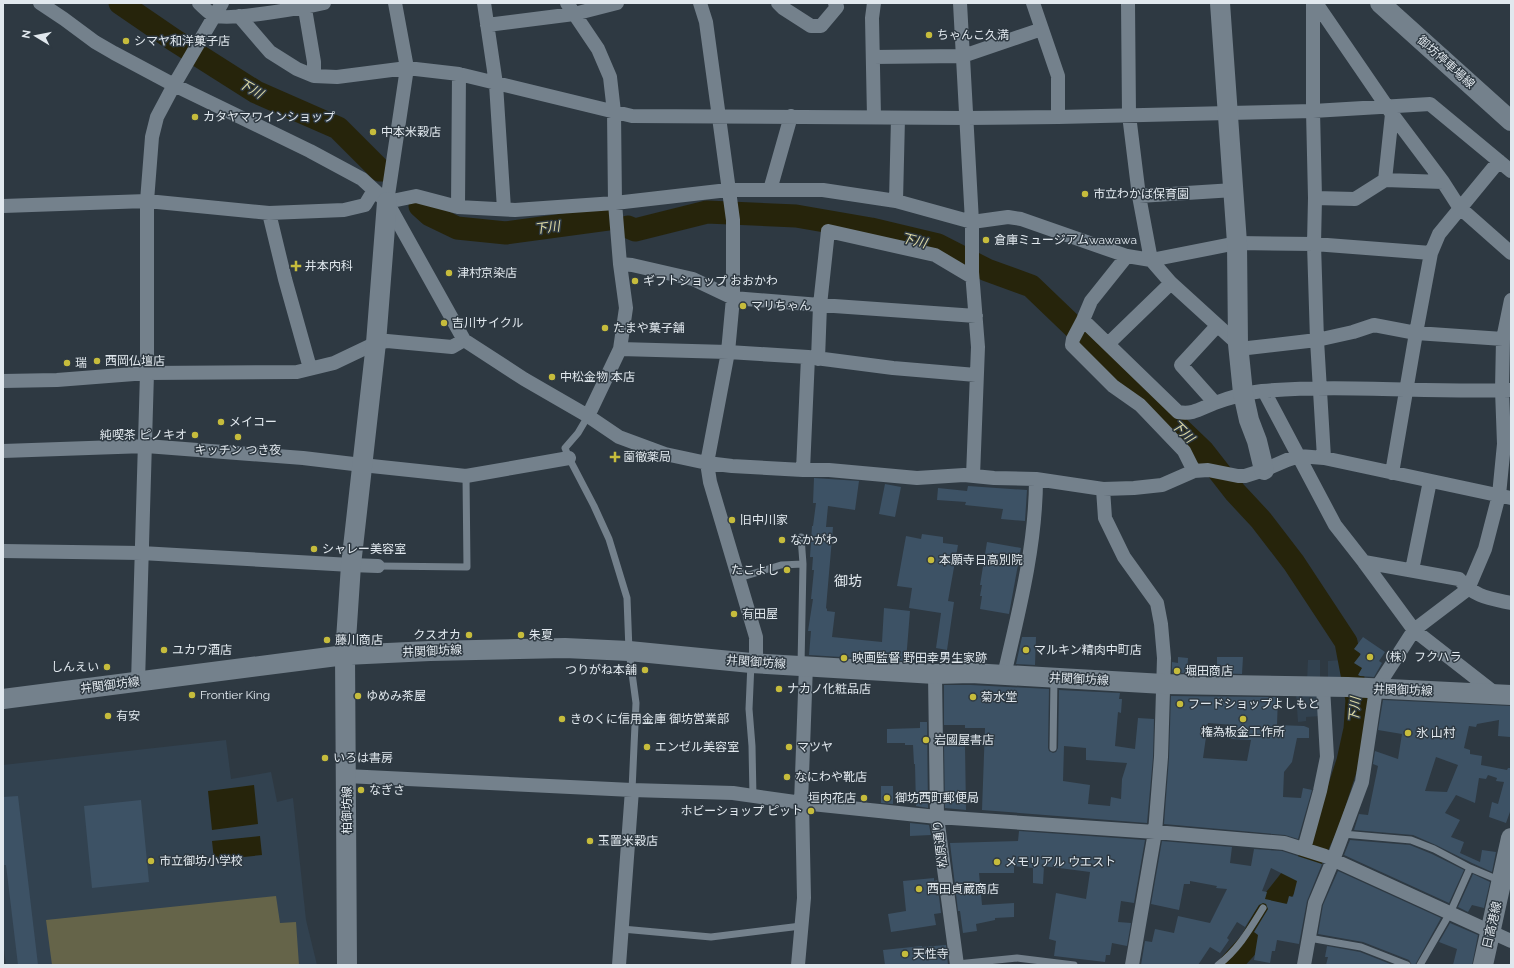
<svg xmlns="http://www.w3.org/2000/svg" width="1514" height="968" font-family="Raleway,'Noto Sans JP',sans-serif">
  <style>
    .built { fill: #324250 }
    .green { fill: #656449 }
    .water { fill: #26240b }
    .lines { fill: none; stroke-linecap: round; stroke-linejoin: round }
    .river { stroke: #26240b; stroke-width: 23 }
    .building { fill: #3d5265; fill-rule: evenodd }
    .lane { stroke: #74818c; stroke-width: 7 }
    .street { stroke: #74818c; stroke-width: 14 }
    .secondary { stroke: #74818c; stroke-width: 20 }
    .poi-dot { fill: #c6bc3c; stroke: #2e3942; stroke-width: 1.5 }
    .labels { text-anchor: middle; stroke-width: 3; stroke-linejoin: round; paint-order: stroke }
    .poi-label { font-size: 12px; fill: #e1e8ee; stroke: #2e3942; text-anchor: start }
    .street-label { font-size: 12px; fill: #e1e8ee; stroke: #2e3942 }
    .water-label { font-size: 13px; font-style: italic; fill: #dfdba5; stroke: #2e3942 }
    .quarter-label { font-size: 14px; fill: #e1e8ee; stroke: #2e3942 }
  </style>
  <rect width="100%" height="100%" fill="#2e3942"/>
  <path class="built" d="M1308 660H1320V681H1307Z
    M1342 660 1347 683H1328V661Z
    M1319 692 1321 716 1306 717V721L1298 722 1296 694Z
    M226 740 231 779 271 772 277 802 293 798 306 920 317 965H6L3 942V765Z"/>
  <path class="green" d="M276 896 280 923 296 922 299 965H52L46 920Z"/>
  <path class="water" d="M254 785 258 824 212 830 208 791Z
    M260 836 262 855 214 860 212 841Z"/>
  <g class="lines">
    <path class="river" d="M120 3 174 40 256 92 338 128 380 170
      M420 206 430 215 457 228 506 233 608 219
      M628 227 635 230 707 212 796 216 871 229 938 245 987 270 1031 286 1203 451 1235 492 1261 520 1294 563 1346 642 1357 700 1355 729 1348 761 1328 823 1311 860 1296 873 1273 902 1251 942 1230 965"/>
  </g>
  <path class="building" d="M814 478 859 481 855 510 828 506 826 527H833L826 608 827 609V611L835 612 832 637 882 642 884 608 910 611 906 661 809 655 811 631H808L813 599H811L814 570H812L813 557H810L812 526H813L816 503H813Z
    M885 484 901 487 895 517 879 514Z
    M968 486 1027 490 1025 521 1001 519 1003 509 965 505 966 502 937 500 938 488 967 491Z
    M922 534 943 537V543L958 545 948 601 954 602 947 650 936 648 941 613 909 608 912 588 897 586 906 536 921 539Z
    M987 542 1021 548 1009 614 980 609 982 596H980L982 585H980Z
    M1022 637H1036L1035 665 1016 664Z
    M1363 637 1385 652 1379 661 1382 663 1374 677 1360 676 1358 675 1362 668 1354 663 1361 654 1354 649Z
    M1178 657 1188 658 1187 673H1172V662L1178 663Z
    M1217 657H1243L1242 674 1217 673Z
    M944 685H971L1049 689 1048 748 1049 751 1053 753 1056 752 1058 748 1059 690 1120 693 1119 699H1122L1121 713 1118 712 1115 746 1135 749 1138 718 1154 719 1153 757 1147 823 982 810 985 728H965V725H944ZM1064 746 1086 748V760L1127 763 1122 779 1121 799 1111 797 1110 806 1088 804 1090 785 1063 781Z
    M1171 696 1278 697 1277 725 1304 726 1309 728V738H1297L1292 762 1284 772 1283 797 1301 798 1303 788 1312 790 1298 839 1285 835 1164 824 1169 758ZM1208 723 1233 725 1231 739 1251 740 1247 761 1203 758Z
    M1383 700 1511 706 1510 737 1498 736 1499 720 1477 724 1476 727 1469 726 1464 748 1470 750V754L1482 756 1481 765 1507 770 1508 768H1511V809L1506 823 1489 817 1492 802 1498 804 1504 782 1496 781 1497 778 1488 775 1486 779 1479 778 1475 803 1456 795 1445 813 1460 820 1451 837 1464 842 1460 853 1480 862 1482 850 1496 852 1492 872 1472 863 1436 845 1413 835 1354 830 1359 814 1368 815 1378 766 1373 764 1375 751 1398 759 1402 734 1378 730ZM1436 757 1458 765 1447 792 1425 791Z
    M920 722H927L928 808 916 806 915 764H914L913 745H905V743H887V729L920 728Z
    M944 745H965L966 810 945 808Z
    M881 786H893V804L881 803Z
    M18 796 38 965H18L6 865H3V797Z
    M141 800 149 882 92 888 84 806Z
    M910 823 929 825 931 835 910 836Z
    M1019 831 1145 840 1134 903 1121 901 1118 922 1131 923 1127 946 1112 943 1110 955H1106L1105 962 1054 956 1056 941 1049 939 1056 893 1086 899 1090 872 1044 866 1043 884 1033 883V868L1014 866V873H979L982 905 1014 903V917L995 918V920L976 924 977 931 963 933 960 911H958L950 843 1018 841Z
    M1350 840 1410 845 1432 854 1464 870 1449 903 1344 855Z
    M1162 841 1232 847 1230 863 1251 866 1254 849 1282 851 1322 864 1307 901 1299 944 1277 940 1275 951H1272L1270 963 1254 960 1258 935 1254 932 1268 909 1266 904 1263 903 1259 905 1245 927 1237 922 1227 938 1229 940 1220 953 1210 947 1198 965H1141L1145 941 1152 942 1155 929 1174 933 1178 916 1210 923 1227 889 1216 888 1217 886 1190 881V884H1184L1179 910 1151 904ZM1271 868 1297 881 1293 897 1289 896 1287 904 1265 899 1267 892 1262 891Z
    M1338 871 1441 918 1415 965H1412L1409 960 1363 942 1318 934 1323 905Z
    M1473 874 1490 882 1484 908 1472 905 1468 912 1458 907Z
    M934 878V881L937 880 941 913 934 914 936 925 891 932 888 914 906 911 903 881Z
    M1450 923 1478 935 1472 965H1453L1457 949 1439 942Z
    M946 945 948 965H885L883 950 922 946V947Z
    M1327 946 1360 952 1393 965H1326L1328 957H1325Z"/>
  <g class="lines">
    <path class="lane" d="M588 416 578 433 565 448 569 458 594 506 609 539 627 598 629 651 636 703 632 790
      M378 566 467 567 466 476
      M739 578 781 565 803 564
      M751 663 749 709 752 746 753 797
      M801 665 803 564 801 537
      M1053 748 1054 678
      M1343 834 1411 840 1434 849 1470 868 1501 881
      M622 929 711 937 801 926
      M1309 938 1361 947 1407 965
      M957 964 1017 958 1074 965
      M1218 965C1238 950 1250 929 1263 908
      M1420 965 1450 913 1470 868"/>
    <path class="street" d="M40 3 64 19 95 42 114 53 174 85 310 151 362 179 387 202 464 340 524 379 588 416 619 437 665 454 707 463 732 466 803 470H829L917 478 964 475 994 478 1036 479 1103 489 1134 488 1162 485 1194 471 1208 470 1238 476H1245L1264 470 1287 460 1299 456 1324 458 1511 498
      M199 3C203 7 208 12 213 15 225 22 307 7 324 3
      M304 3 314 62V76
      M484 3 496 84 504 209
      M567 3 598 49 610 77 614 112 615 203 620 264 626 308 620 349 588 416
      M700 3 706 22 733 220V298L728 352 707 463 710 482 756 637V663
      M778 3 783 8 811 26H821L837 7 835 3
      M960 3 972 222V272L978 347 973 476
      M1033 3 1058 76V117
      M1128 3 1129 115 1139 196 1151 260 1237 243 1314 244 1431 253
      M1313 3V111L1315 198 1314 244 1317 340 1324 458
      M1316 3 1392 114 1443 182 1459 207 1511 253
      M239 16 270 52 297 69 314 76 337 77 407 68 459 74 632 116 966 118 1058 117 1313 111 1430 104 1511 171
      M487 25 574 14 617 3
      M873 57 963 56 1042 29
      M874 117 872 18 874 3
      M1385 180 1392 114
      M770 190 791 116
      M1139 196 1234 190
      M1315 198 1355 199 1385 180 1443 182
      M896 201 898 118
      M387 202 416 196 458 207 515 210 615 203 728 190H823L896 201 972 222 1008 217 1021 219 1127 256 1151 260 1171 283 1238 344
      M387 202 407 68 395 3
      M3 206 147 201 269 213 344 210 365 205 374 190
      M458 207 459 74
      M269 213 285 279 310 368
      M1127 256 1091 301 1083 320 1073 339 1072 345 1113 386 1140 405 1184 451 1194 471
      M620 264 632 265 693 279 733 298 820 305 976 316
      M1083 320 1178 412C1194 415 1201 408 1215 403 1231 397 1246 393 1262 391 1345 384 1428 393 1511 390
      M1108 344 1171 283
      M620 349 728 352 808 357 893 368 976 375
      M1239 349 1317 340 1353 332 1374 325 1416 333 1503 339
      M818 359 820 305 828 231 935 255 972 277
      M3 381 57 380 147 373 297 372 334 363 376 343 387 341 452 347 464 340
      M1264 391 1335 525 1364 562 1459 579C1475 597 1488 598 1511 603
      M1215 403 1181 365 1217 326
      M3 451 146 446 303 458 362 465 466 476 569 458
      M803 470 808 357
      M1392 473 1416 333 1431 253 1439 234 1499 161
      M1103 489 1105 518 1124 557 1157 603 1161 624 1164 658 1161 757 1155 832 1132 965
      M3 551 141 553 351 565 378 566
      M1364 562 1414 630 1496 694
      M1412 570 1430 481
      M935 674 937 817 957 965
      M1004 675C1019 611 1036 545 1036 479
      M138 682 147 373V201L152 137 157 117 174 85 222 3
      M346 776 632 790 733 793 802 803 937 817 1155 832 1284 843 1325 856 1511 941
      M801 803 806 665
      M1304 849 1320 791 1327 757 1323 687
      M619 965 632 790
      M798 965 804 898 802 803
      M1304 965 1315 903 1333 860 1362 782 1376 689 1414 630 1468 589 1485 549 1499 495 1504 444 1502 390 1503 339 1511 300"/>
    <path class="secondary" d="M1220 3 1237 243 1238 344 1243 393 1249 420 1257 441 1264 470
      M1380 3 1511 121
      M3 699 345 655 430 651 565 648 629 651 751 663 935 674 971 673 1164 684 1348 687 1511 695
      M347 965 345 655 351 565 376 343 387 202
      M1483 965 1511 838"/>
  </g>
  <g class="poi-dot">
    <circle cx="929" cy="35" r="4"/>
    <circle cx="126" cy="41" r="4"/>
    <circle cx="195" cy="117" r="4"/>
    <circle cx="373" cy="132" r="4"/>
    <circle cx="1085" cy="194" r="4"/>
    <circle cx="986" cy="240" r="4"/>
    <path d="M294 260h4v4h4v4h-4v4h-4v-4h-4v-4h4z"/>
    <circle cx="449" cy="273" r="4"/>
    <circle cx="635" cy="281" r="4"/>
    <circle cx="743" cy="306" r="4"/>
    <circle cx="444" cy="323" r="4"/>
    <circle cx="605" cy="328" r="4"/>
    <circle cx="97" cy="361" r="4"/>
    <circle cx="67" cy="363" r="4"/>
    <circle cx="552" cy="377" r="4"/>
    <circle cx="221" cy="422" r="4"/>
    <circle cx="195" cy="435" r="4"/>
    <circle cx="238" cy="437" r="4"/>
    <path d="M613 451h4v4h4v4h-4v4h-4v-4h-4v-4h4z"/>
    <circle cx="732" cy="520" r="4"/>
    <circle cx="782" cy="540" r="4"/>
    <circle cx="314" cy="549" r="4"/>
    <circle cx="931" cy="560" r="4"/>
    <circle cx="787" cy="570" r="4"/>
    <circle cx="734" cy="614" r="4"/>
    <circle cx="469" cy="635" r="4"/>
    <circle cx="521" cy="635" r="4"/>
    <circle cx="327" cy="640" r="4"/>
    <circle cx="164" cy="650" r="4"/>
    <circle cx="1026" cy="650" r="4"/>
    <circle cx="1370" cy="657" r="4"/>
    <circle cx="844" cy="658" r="4"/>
    <circle cx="107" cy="667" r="4"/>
    <circle cx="645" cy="670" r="4"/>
    <circle cx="1177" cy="671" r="4"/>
    <circle cx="779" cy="689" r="4"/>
    <circle cx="192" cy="695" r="4"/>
    <circle cx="358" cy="696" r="4"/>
    <circle cx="973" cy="697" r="4"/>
    <circle cx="1180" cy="704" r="4"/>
    <circle cx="108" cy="716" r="4"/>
    <circle cx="562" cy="719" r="4"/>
    <circle cx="1243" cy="719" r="4"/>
    <circle cx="1408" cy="733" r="4"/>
    <circle cx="926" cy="740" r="4"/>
    <circle cx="647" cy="747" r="4"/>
    <circle cx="789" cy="747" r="4"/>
    <circle cx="325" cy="758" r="4"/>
    <circle cx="787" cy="777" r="4"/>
    <circle cx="361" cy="790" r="4"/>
    <circle cx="864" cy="798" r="4"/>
    <circle cx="887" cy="798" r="4"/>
    <circle cx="811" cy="811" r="4"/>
    <circle cx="590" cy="841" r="4"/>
    <circle cx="151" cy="861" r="4"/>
    <circle cx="997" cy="862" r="4"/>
    <circle cx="919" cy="889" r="4"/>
    <circle cx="905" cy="954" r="4"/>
  </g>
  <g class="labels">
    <g class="poi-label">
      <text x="937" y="39">ちゃんこ久満</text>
      <text x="134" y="45">シマヤ和洋菓子店</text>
      <text x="203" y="121">カタヤマワインショップ</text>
      <text x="381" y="136">中本米穀店</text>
      <text x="1093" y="198">市立わかば保育園</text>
      <text x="994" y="244">倉庫ミュージアムwawawa</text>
      <text x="305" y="270">井本内科</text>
      <text x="457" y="277">津村京染店</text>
      <text x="643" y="285">ギフトショップ おおかわ</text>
      <text x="751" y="310">マリちゃん</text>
      <text x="452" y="327">吉川サイクル</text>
      <text x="613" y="332">たまや菓子舗</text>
      <text x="105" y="365">西岡仏壇店</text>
      <text x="75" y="367">瑞</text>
      <text x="560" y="381">中松金物 本店</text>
      <text x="229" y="426">メイコー</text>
      <text x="187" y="439" text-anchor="end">純喫茶 ピノキオ</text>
      <text x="238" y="454" text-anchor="middle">キッチン つき夜</text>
      <text x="623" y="461">薗徹薬局</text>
      <text x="740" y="524">旧中川家</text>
      <text x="790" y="544">なかがわ</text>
      <text x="322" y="553">シャレー美容室</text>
      <text x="939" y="564">本願寺日高別院</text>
      <text x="779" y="574" text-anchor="end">たこよし</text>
      <text x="742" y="618">有田屋</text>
      <text x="461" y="639" text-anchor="end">クスオカ</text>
      <text x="529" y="639">朱夏</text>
      <text x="335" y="644">藤川商店</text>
      <text x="172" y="654">ユカワ酒店</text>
      <text x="1034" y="654">マルキン精肉中町店</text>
      <text x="1378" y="661">（株）フクハラ</text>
      <text x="852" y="662">映画監督 野田幸男生家跡</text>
      <text x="99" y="671" text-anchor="end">しんえい</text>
      <text x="637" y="674" text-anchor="end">つりがね本舗</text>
      <text x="1185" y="675">堀田商店</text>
      <text x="787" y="693">ナカノ化粧品店</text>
      <text x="200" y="699">Frontier King</text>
      <text x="366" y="700">ゆめみ茶屋</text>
      <text x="981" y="701">菊水堂</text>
      <text x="1188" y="708">フードショップよしもと</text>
      <text x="116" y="720">有安</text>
      <text x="570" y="723">きのくに信用金庫 御坊営業部</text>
      <text x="1243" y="736" text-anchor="middle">権為板金工作所</text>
      <text x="1416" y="737">氷 山村</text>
      <text x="934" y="744">岩國屋書店</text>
      <text x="655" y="751">エンゼル美容室</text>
      <text x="797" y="751">マツヤ</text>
      <text x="333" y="762">いろは書房</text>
      <text x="795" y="781">なにわや靴店</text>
      <text x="369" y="794">なぎさ</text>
      <text x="856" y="802" text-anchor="end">垣内花店</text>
      <text x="895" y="802">御坊西町郵便局</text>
      <text x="803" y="815" text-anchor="end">ホビーショップ ピット</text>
      <text x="598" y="845">玉置米穀店</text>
      <text x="159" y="865">市立御坊小学校</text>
      <text x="1005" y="866">メモリアル ウエスト</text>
      <text x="927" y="893">西田貞蔵商店</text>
      <text x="913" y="958">天性寺</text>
    </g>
    <g class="street-label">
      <text transform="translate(1446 62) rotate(42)" y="4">御坊停車場線</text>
      <text transform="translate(432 651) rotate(-2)" y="4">井関御坊線</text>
      <text transform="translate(756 662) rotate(4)" y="4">井関御坊線</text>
      <text transform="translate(1079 679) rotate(3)" y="4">井関御坊線</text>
      <text transform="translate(110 685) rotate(-7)" y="4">井関御坊線</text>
      <text transform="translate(1403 690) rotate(2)" y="4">井関御坊線</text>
      <text transform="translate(347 810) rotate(-90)" y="4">柏御坊線</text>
      <text transform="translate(940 844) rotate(-97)" y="4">松原通り</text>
      <text transform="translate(1492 925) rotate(-77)" y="4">日高港線</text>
    </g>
    <g class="water-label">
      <text transform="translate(251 88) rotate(30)" y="5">下川</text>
      <text transform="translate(547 227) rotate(-7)" y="5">下川</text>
      <text transform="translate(914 240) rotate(14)" y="5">下川</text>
      <text transform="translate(1183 431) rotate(44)" y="5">下川</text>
      <text transform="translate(1354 710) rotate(-86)" y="5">下川</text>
    </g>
    <g class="quarter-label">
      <text x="848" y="586">御坊</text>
    </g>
  </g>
  <rect width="1514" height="968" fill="none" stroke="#e1e8ee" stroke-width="8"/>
  <g transform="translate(36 36) rotate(280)" stroke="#2e3942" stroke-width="3" paint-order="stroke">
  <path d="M0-3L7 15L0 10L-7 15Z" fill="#e1e8ee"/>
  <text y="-6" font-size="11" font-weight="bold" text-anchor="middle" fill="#e1e8ee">N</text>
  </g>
</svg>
